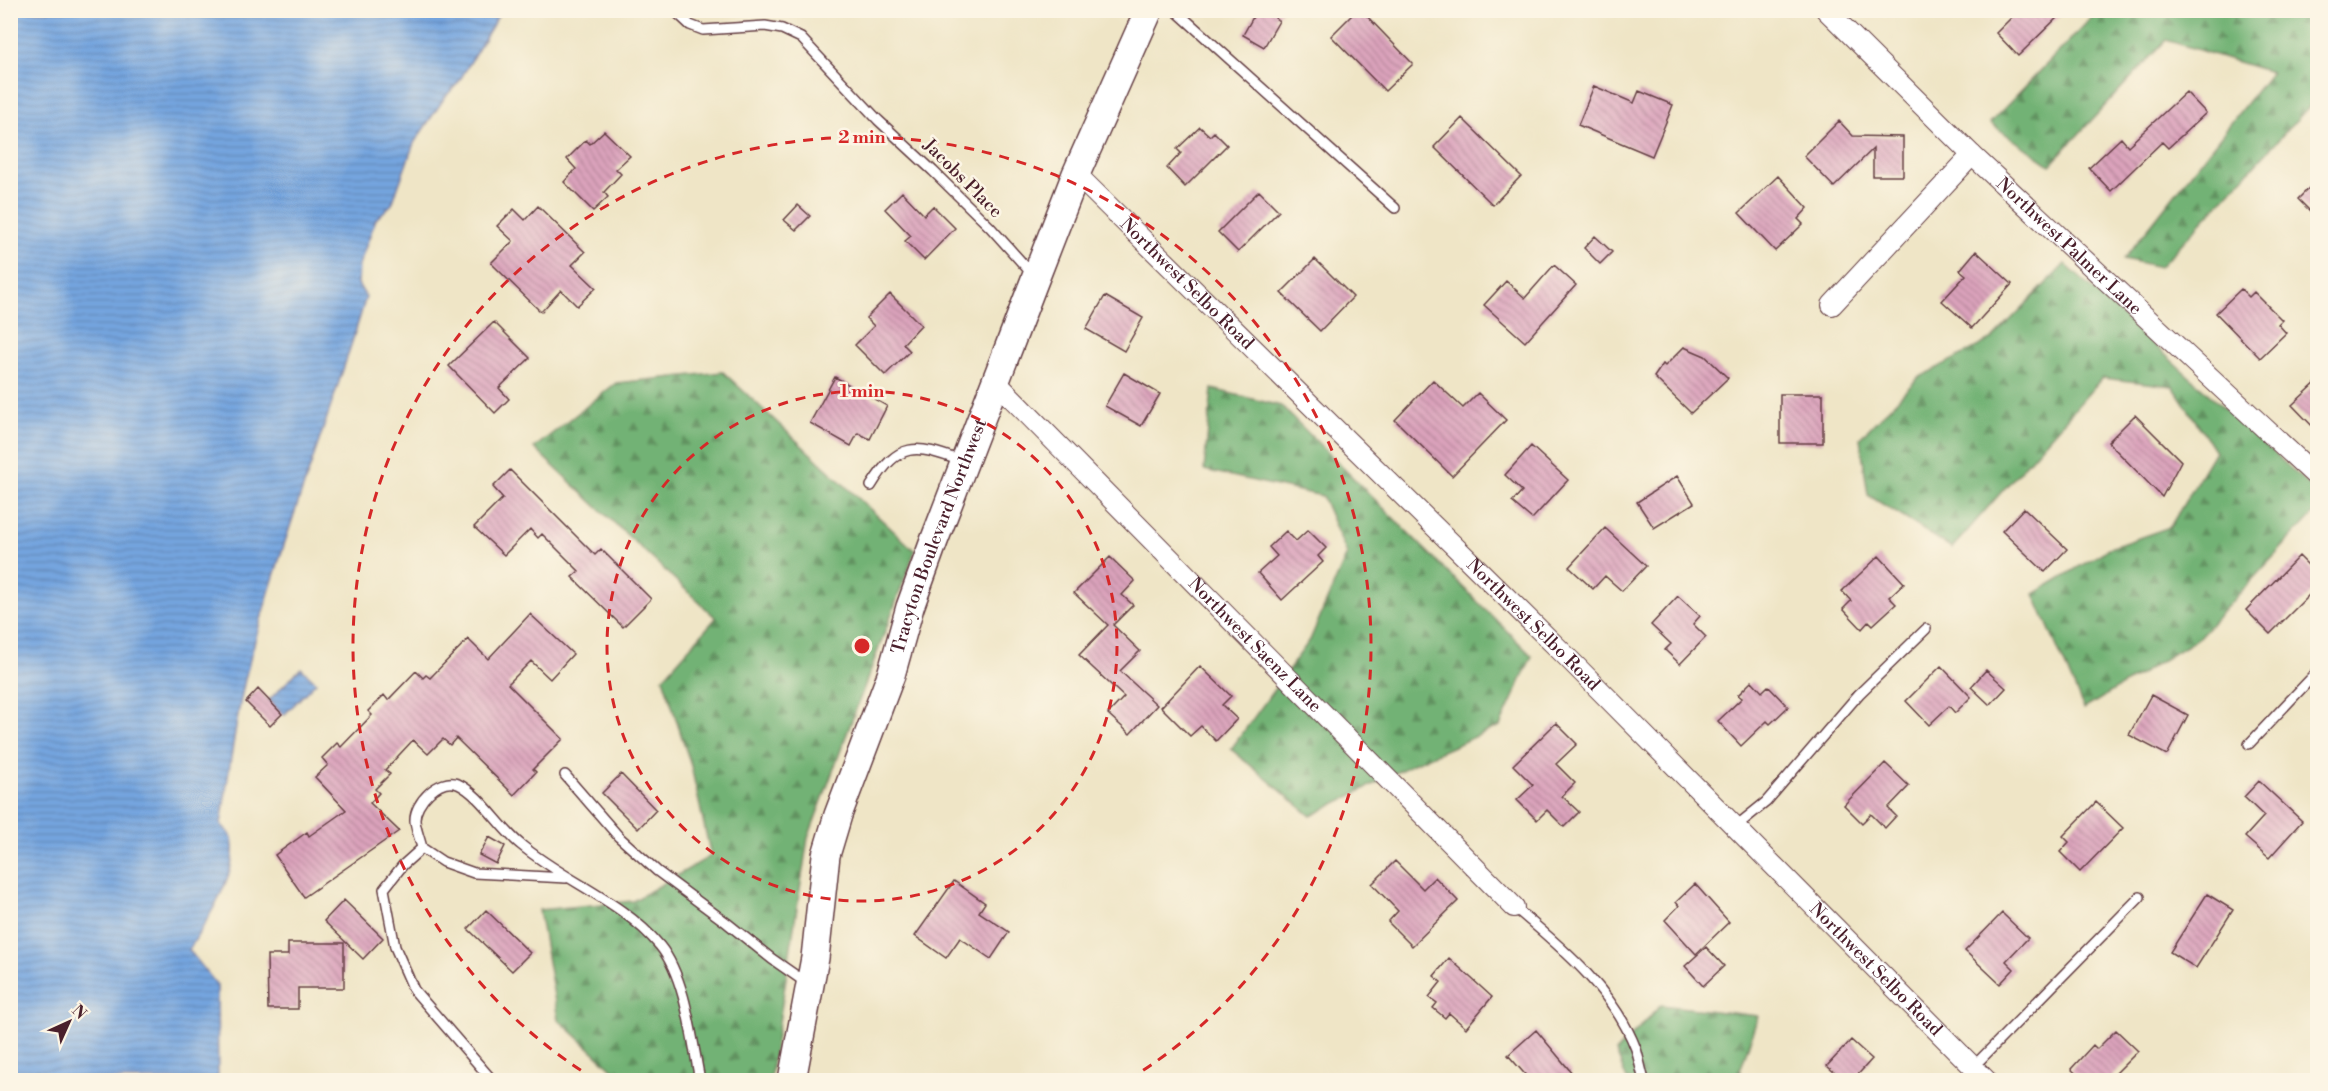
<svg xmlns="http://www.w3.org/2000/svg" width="2328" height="1091" font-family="'Libre Bodoni',serif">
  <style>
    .forest { fill: url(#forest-firs); stroke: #5e6850; stroke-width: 1.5 }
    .water { fill: url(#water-rules); stroke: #606285; stroke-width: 1.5 }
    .building { fill: url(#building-back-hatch) }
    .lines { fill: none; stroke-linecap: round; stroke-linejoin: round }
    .service-casing { stroke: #633d42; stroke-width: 12 }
    .minor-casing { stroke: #633d42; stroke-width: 22 }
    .secondary-casing { stroke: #633d42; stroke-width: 30 }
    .service { stroke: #fff; stroke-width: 9 }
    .minor { stroke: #fff; stroke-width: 20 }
    .secondary { stroke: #fff; stroke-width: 27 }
    .ring { fill: none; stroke: #d62828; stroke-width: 3; stroke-dasharray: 10 8 }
    .labels { text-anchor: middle; stroke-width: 5; stroke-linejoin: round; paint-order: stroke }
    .street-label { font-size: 18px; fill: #4a1f2b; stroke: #fcf5e5 }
    .centre { fill: #d62828; stroke: #fcf5e5; stroke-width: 3 }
    .ring-label { font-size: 18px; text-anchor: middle; font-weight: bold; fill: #d62828; stroke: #fcf5e5; stroke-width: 5; stroke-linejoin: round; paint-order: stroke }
  </style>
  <defs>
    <pattern id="forest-firs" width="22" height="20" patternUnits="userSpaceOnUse" patternTransform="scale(1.5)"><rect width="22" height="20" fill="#72b274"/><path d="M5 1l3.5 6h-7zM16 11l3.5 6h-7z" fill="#60905f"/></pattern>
    <pattern id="water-rules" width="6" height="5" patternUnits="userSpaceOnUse" patternTransform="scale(1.5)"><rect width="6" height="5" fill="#75a5df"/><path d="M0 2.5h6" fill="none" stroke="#6286b5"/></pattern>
    <pattern id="building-back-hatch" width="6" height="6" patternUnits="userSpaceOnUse" patternTransform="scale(1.5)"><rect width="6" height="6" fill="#dba3bc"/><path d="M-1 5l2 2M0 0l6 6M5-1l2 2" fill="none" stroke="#b48499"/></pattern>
  </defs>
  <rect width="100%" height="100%" fill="#fcf5e5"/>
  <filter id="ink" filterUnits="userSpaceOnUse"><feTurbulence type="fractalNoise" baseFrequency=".0167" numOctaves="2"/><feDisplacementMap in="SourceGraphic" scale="12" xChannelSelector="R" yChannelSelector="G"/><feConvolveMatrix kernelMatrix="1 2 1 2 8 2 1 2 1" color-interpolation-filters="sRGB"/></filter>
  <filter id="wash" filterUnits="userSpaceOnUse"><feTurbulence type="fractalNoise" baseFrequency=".008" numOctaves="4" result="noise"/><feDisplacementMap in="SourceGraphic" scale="24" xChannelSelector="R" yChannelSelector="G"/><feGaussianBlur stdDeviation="1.35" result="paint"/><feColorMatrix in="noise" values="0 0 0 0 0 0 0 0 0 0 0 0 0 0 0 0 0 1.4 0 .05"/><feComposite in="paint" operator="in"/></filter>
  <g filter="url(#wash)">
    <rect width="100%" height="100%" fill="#efe5c6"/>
    <path class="forest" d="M2099 10 2317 11V98L2160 267 2124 259 2271 72 2166 40 2050 165 1990 123Z
      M2065 264 2318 493 2317 510 2197 639 2084 709 2034 594 2110 548 2170 527 2215 451 2173 386 2102 378 1952 548 1868 495 1860 438 1918 378 1992 339Z
      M723 372 915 551 808 838 770 1080H624L558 1019 539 910 633 901 711 856 691 766 663 678 716 618 534 448 616 383Z
      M1212 389 1281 406 1532 656 1500 726 1415 763 1311 816 1231 749 1310 640 1347 554 1322 496 1204 470Z
      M1661 1005 1758 1016 1740 1071 1741 1080H1627L1616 1052Z"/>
    <path class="water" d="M10 11H501L458 83 445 97 414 143 392 204 376 219 359 265 358 284 366 297C329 422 279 544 247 671 235 721 229 773 221 824 223 827 228 831 230 834 245 865 204 924 189 950L217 985 218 1076 216 1080H11Z
      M301 668 316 682 284 715 269 700Z"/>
    <g id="blocks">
      <path class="building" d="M1257 10H1283L1275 18 1279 21 1264 47 1243 35Z
        M1357 10H1361L1413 64 1385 91 1331 36Z
        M2019 10H2065L2018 56 1996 33Z
        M1594 86 1634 103 1639 91 1673 105 1652 156 1578 125Z
        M2186 92 2206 113 2168 148 2162 142 2111 191 2089 168 2121 138 2128 146Z
        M1462 118 1521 176 1493 205 1434 147Z
        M1839 121 1853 136 1903 137V176H1873V149L1834 187 1804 156Z
        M1200 127 1210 136 1214 132 1227 145 1185 187 1167 168 1181 153 1177 149Z
        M604 131 630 156 616 169 621 174 604 192 608 197 593 211 564 182 576 169 567 159 586 140 590 144Z
        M1778 176 1808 208 1798 219 1803 224 1775 251 1739 213Z
        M2318 179V219L2298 199Z
        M1259 191 1279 211 1238 252 1218 232Z
        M902 192 924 215 933 206 955 228 924 260 905 241 911 236 885 209Z
        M798 205 810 216 796 230 784 220Z
        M538 206 585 252 572 265 596 288 577 306 561 290 541 312 491 263 513 241 497 226 514 209 525 220Z
        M1595 236 1612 252 1600 264 1584 248Z
        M1976 251 2012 284 1972 328 1942 301 1966 275 1960 270Z
        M1315 259 1353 297 1320 331 1281 293Z
        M1554 265 1576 285 1525 342 1484 305 1506 281 1525 298Z
        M2241 289 2249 297 2254 292 2282 320 2278 324 2286 333 2260 358 2216 313Z
        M890 294 921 325 903 344 910 351 885 375 855 345 874 326 866 318Z
        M1105 296 1143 318 1124 351 1086 329Z
        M494 322 530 358 499 388 509 399 495 413 449 366Z
        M1684 347 1705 356 1728 378 1691 413 1654 377 1663 364 1665 366Z
        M1124 373 1160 394 1141 426 1105 406Z
        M835 377 887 406 870 439 858 433 851 446 810 423Z
        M1433 380 1463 408 1478 393 1506 420 1452 476 1395 420Z
        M2318 381V432L2292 405Z
        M1780 394H1823V443H1780Z
        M2135 415 2181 461 2162 497 2108 442Z
        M1531 446 1568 480 1532 519 1512 502 1522 491 1505 475Z
        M510 470 595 555 601 549 651 599 623 627 572 577 579 571 542 534 538 538 530 529 504 555 474 527 503 498 493 487Z
        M1677 476 1694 503 1654 528 1637 502Z
        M2024 508 2067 549 2045 572 2002 531Z
        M1605 528 1646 566 1622 591 1605 576 1593 589 1569 567Z
        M1308 530 1326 548 1318 556 1323 562 1282 600 1258 573 1277 556 1269 547 1286 531 1296 541Z
        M1879 556 1904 583 1889 597 1896 604 1873 625 1869 621 1862 629 1843 609 1851 601 1842 591Z
        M2299 556 2318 575V586L2270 634 2246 610Z
        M1110 557 1135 581 1122 595 1133 605 1113 625 1140 651 1120 671 1157 705 1130 734 1108 714 1124 697 1079 655 1108 625 1074 593Z
        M1678 596 1700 616 1693 624 1706 637 1680 664 1665 650 1671 644 1651 625Z
        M530 614 573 654 550 679 531 661 508 684 563 739 533 769 536 772 514 795 456 738 450 745 443 739 428 754 413 740 385 770 390 774 375 789 379 793 370 803 399 831 304 897 275 855 307 832 309 836 346 810 315 777 328 765 322 758 337 743 341 747 372 715 368 711 384 695 388 700 416 671 423 678 426 675 430 678 468 639 488 659Z
        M1200 666 1231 696 1222 705 1237 719 1216 741 1201 726 1190 736 1161 707Z
        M1941 666 1971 697 1955 713 1949 706 1929 725 1906 701Z
        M1986 670 2006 688 1990 705 1971 687Z
        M1752 681 1762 692 1768 686 1788 707 1770 724 1767 721 1741 746 1718 721 1742 698 1738 695Z
        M258 689 282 714 270 726 246 702Z
        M2151 695 2188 715 2167 755 2129 735Z
        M1556 723 1577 744 1556 764 1575 783 1562 796 1579 812 1564 827 1547 810 1537 820 1517 800 1533 785 1513 765Z
        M1885 763 1909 786 1888 808 1896 816 1885 828 1871 814 1862 823 1844 805Z
        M621 774 656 810 638 829 602 793Z
        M2259 781 2302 821 2269 858 2245 837 2264 816 2244 797Z
        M2096 802 2123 828 2080 872 2060 852 2069 842 2063 836Z
        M489 837 505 846 496 864 479 855Z
        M1395 861 1423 889 1435 877 1458 901 1412 946 1388 922 1398 911 1372 884Z
        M954 881 985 903 979 912 1009 932 991 959 960 938 946 958 915 936Z
        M1695 884 1729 922 1696 954 1665 920 1679 906 1676 902Z
        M2207 894 2233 910 2196 968 2170 952Z
        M344 900 383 938 363 959 324 921Z
        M486 910 530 953 512 971 468 929Z
        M2002 913 2028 938 2006 961 2014 969 2000 984 1965 951Z
        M288 943H344V988H298V1009H268L267 955H288Z
        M1706 947 1724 966 1703 986 1685 966Z
        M1449 958 1492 997 1466 1028 1449 1013 1445 1018 1433 1008 1437 1003 1429 997 1441 982 1434 976Z
        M1536 1030 1572 1073 1563 1080H1530L1508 1055Z
        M2116 1030 2138 1051 2109 1080H2083L2071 1069 2093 1045 2097 1049Z
        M1851 1040 1872 1059 1853 1080H1843L1827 1066Z"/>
    </g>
  </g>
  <g filter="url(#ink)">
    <use href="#blocks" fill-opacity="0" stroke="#633d42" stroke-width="1.5"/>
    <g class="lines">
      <g class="service-casing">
        <path id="service" d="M674 10 690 25 703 30 765 26 782 29 801 38 878 120 933 171 990 227 1034 276
          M1175 10 1395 208
          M683 18 694 10
          M871 486C899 441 915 444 961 461
          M2249 744 2318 671
          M565 775 619 837 657 871 727 923 772 959 808 984
          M1735 827 1766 802 1859 694 1926 629
          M422 848 403 865 384 889 395 947 414 990 492 1080
          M566 878 474 873 443 862 422 848C420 839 416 830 415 821 414 803 439 777 458 784 480 794 500 828 520 844 564 881 623 901 660 946 686 978 692 1041 700 1080
          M1514 907C1561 947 1613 989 1636 1049 1639 1059 1641 1070 1644 1080
          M1973 1067 2140 897"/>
      </g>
      <g class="minor-casing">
        <g id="minor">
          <path id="s1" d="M1826 10 1972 155 2318 478"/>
          <path id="s2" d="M1076 174 1566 656 1986 1080"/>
          <path d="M1832 305 1972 155"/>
          <path id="s3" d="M996 382 1514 907"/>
        </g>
      </g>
      <g class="secondary-casing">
        <g id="secondary">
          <path id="s4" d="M792 1080 815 958 826 855 838 815 891 675 910 607 934 541 1032 287 1076 174 1149 10"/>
        </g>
      </g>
      <use href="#service" class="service"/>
      <use href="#minor" class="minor"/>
      <use href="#secondary" class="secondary"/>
    </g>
  </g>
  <g class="ring">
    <circle cx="862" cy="646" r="255"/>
    <path d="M596 1080A509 509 0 1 1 1128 1080"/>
  </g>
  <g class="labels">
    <g class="street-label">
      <text transform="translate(963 178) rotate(45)" y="6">Jacobs Place</text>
      <text dy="6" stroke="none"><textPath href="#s1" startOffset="339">Northwest Palmer Lane</textPath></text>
      <text dy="6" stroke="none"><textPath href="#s2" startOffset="156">Northwest Selbo Road</textPath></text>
      <text dy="6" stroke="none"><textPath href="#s4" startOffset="566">Tracyton Boulevard Northwest</textPath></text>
      <text dy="6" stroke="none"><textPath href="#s2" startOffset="642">Northwest Selbo Road</textPath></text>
      <text dy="6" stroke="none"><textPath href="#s3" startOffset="369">Northwest Saenz Lane</textPath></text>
      <text dy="6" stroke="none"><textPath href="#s2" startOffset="1128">Northwest Selbo Road</textPath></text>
    </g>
  </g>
  <circle cx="862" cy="646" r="9" class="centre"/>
  <g class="ring-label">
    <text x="862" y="143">2 min</text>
    <text x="862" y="397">1 min</text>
  </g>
  <rect width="2328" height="1091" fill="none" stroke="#fcf5e5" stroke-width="36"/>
  <g transform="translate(69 1022) rotate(45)" stroke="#fcf5e5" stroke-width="4.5" paint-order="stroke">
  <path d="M0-4.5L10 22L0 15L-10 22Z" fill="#4a1f2b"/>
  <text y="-9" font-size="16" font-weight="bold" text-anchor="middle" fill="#4a1f2b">N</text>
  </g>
</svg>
